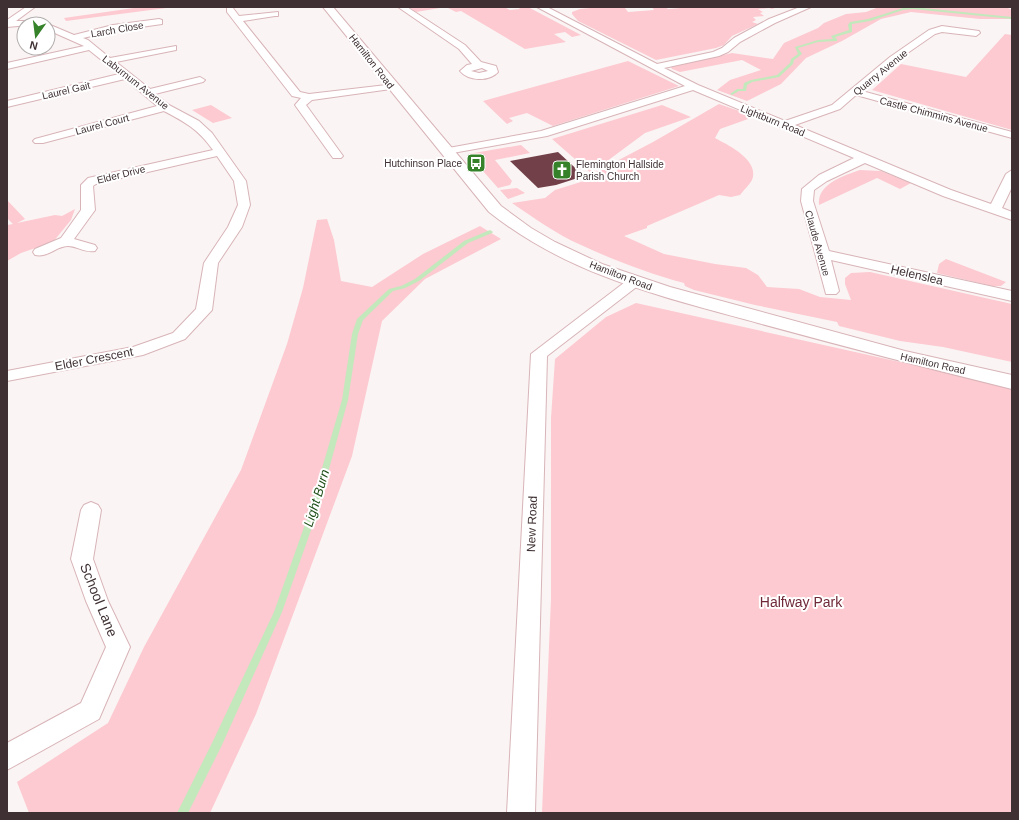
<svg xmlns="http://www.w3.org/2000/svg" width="1019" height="820" font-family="Helvetica,sans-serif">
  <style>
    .green { fill: #fccad0 }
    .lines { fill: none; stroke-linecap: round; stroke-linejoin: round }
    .stream { fill: #c2e8bc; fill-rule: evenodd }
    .building { fill: #724048 }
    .minor-casing { stroke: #d8b4b8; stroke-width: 2 }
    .primary-casing { stroke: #d8b4b8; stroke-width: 2 }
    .minor { fill: #fff; fill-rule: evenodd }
    .primary { fill: #fff; fill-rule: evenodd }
    .labels { text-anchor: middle; stroke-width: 4; stroke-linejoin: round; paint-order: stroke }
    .far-street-label { font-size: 10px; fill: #3f3133; stroke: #fff }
    .far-poi-label { font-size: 10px; fill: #3f3133; stroke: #fff; text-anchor: end }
    .street-label { font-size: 12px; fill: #3f3133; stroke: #fff }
    .water-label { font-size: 13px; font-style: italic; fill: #1c4d14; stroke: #fff }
    .near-street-label { font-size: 14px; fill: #3f3133; stroke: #fff }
    .near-park-label { font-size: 14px; fill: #6f2837; stroke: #fff }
  </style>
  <rect width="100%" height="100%" fill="#fbf4f4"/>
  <path class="green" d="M141 7H174L66 21 64 18Z
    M409 7H504L510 10 520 9 518 7H528L581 35 572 37 565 32 554 34 566 42 525 49 461 11 456 12 446 7 416 12Z
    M600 7H645L625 8 628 12 654 10 652 7H665L668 9 694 7H778L772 9 769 8 758 9 763 12 760 13 764 16 753 17 756 20 752 22 758 24 732 36 724 45 716 48 656 60 578 21 572 14V12L580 9Z
    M879 7H1006L1012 10V19H980L911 12 881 19 842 41 806 58 781 84 747 101 717 90 730 80 761 70 742 60 680 72 672 69 671 67 676 66 732 53 773 59 784 43 818 28 824 23 846 14 866 12Z
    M1005 34 1012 35V130L872 90 901 64 966 77Z
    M628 61 679 86 553 126 527 113 509 118 513 121 507 124 483 101Z
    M719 104 745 113 748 119 720 129 715 138C728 145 760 160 752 180 749 185 743 191 740 195L731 197 719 195 647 226V228L624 236 664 254 715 264 746 268 758 275 767 287 799 289 820 297 851 300 845 284V278L851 273 870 272 1012 304V362L943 347 900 341 839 326 837 322 755 305 694 290 685 286 684 283C650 274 613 260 581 245 556 234 534 218 512 203L545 198 555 190 584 181 594 173 653 142Z
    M211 105 232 118 213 123 192 110Z
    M662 105 691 117 645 133 591 173 552 139Z
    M521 145 530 153 495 160 512 181 510 185 498 188 468 154Z
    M860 170 881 171 911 183 900 189 877 178 819 205C817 184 843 176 860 170Z
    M517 188 525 193 508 199 500 190Z
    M7 200 25 219 17 223 55 215 62 216 75 209 71 220 53 242 21 253 7 261V225L13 224 7 218Z
    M327 219 334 240 341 281 372 287 423 254 480 226 501 239 425 279 382 321 352 456 256 714 210 813H29L17 782 108 723 144 647 241 470 287 344 303 288 317 220Z
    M946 259 1006 282 1001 286H992L937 273 939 264Z
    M636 303 1012 387V813H542L551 599V418L555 359 606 317Z"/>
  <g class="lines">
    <path class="stream" d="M913 7 1012 17V19L913 9 903 10 870 21 852 24V32L835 37 837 39V41L818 42 798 48 802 54 794 60 793 64 779 77 752 82 747 85 746 91H739L732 95 730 94 737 89H743L744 83 751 80 777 75 790 63 791 59 798 54 795 47 818 40 833 39 831 36 849 30 848 25 850 22 868 19 903 8Z
      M490 230 493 232 492 233 468 243 419 281 405 288 393 291 363 320 358 334 348 400 316 516 282 612 221 747 188 813H177L213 741 274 612 308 516 342 400 352 334 357 319 389 289 401 286 415 279 464 241Z"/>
  </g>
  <path class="building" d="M558 152 584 176 556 185 538 188 510 161Z"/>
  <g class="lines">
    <g class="minor-casing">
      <path id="minor" d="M26 7H35L16 21H36L40 24 7 27V20Z
        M398 7H407L465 45 481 62 496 66 498 72C489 82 468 81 460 71L467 65 472 64 459 49ZM482 68 488 71 479 73 471 71Z
        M537 7H547L657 64 713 52 722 48 734 38 769 19 800 7H811L775 23 740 42 728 52 719 56 664 68 698 85 785 121 832 105 890 57 929 30 942 26 979 31 980 33 976 36 942 32 935 34 896 61 862 91 1012 132V138L856 95 840 109 795 125 951 190 991 204 1006 174 1012 170V187L1002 208 1012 212V220L943 196 865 163 827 181 814 190 813 201 829 251 1012 291V301L831 260 839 291 836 294H826L801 201 802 189 819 175 854 158 693 90 547 136 447 154 443 153 441 151 443 149 541 131 685 86Z
        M227 8H233L239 16 278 12V16H275L243 21 300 92 309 94 395 84 396 86 395 88 391 89 312 100 306 105 343 156 341 158H333L295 105 301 98 292 96 227 12Z
        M159 19 162 20V24L113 31 83 38 88 40 110 58 176 46V50L116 62 150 89 200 77 205 80 203 82 155 94 169 105 199 121 212 133 246 181 250 205 242 227 218 263 212 310 185 339 143 355 7 381V371L133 347 173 333 196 309 204 263 228 227 238 205 234 181 217 156 96 184 93 186 95 210 74 239 95 245 97 248 95 251C85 253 77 246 68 246 56 246 48 258 35 255L33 252 35 249 61 238 81 210V185L88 178 213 150C198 129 185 122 164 111L43 143H35L33 141 35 139 157 106 125 79 7 107V101L119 74 89 50 7 69V63L84 46 48 30V24L74 35 113 25Z
        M634 278 639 279 641 282 639 285 547 356 535 813H507L531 354 629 279Z
        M91 502 98 505 101 510 93 559 108 601 130 647 99 719 7 770V743L81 703 106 647 86 601 71 559 81 510 84 505Z"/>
    </g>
    <g class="primary-casing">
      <path id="primary" d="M323 7H333L501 206 531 228 555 242 602 264 670 287 905 351 1012 375V389C927 368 842 346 758 323 661 296 570 276 489 212Z"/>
    </g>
    <use href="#minor" class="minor"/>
    <use href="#primary" class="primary"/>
  </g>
  <defs>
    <g id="bus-square" transform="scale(1)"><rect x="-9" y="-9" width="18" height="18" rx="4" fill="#36822a" stroke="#fff"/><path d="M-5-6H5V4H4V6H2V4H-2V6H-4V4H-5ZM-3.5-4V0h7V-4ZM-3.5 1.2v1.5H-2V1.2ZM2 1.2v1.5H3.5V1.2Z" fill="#fff"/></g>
    <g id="church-square" transform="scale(1)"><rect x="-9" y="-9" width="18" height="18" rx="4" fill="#36822a" stroke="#fff"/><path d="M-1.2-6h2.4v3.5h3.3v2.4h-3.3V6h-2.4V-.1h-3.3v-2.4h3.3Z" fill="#fff"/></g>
  </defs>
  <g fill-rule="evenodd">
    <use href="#bus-square" x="476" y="163"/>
    <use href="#church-square" x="562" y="170"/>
  </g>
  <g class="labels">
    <g class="far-street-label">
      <text transform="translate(117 29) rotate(-10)" y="4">Larch Close</text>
      <text transform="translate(372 61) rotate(52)" y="4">Hamilton Road</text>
      <text transform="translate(880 72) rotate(-39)" y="4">Quarry Avenue</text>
      <text transform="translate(136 82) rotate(38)" y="4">Laburnum Avenue</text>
      <text transform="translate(66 90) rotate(-13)" y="4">Laurel Gait</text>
      <text transform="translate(934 114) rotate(15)" y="4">Castle Chimmins Avenue</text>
      <text transform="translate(773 120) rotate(22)" y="4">Lightburn Road</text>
      <text transform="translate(102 124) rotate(-15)" y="4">Laurel Court</text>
      <text transform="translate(121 174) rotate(-14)" y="4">Elder Drive</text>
      <text transform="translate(818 243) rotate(74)" y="4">Claude Avenue</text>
      <text transform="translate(621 275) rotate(21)" y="4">Hamilton Road</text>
      <text transform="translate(933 363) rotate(13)" y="4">Hamilton Road</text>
    </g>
    <g class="far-poi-label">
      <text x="462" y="167">Hutchinson Place</text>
      <text x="576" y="168" text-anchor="start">Flemington Hallside<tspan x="576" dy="12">Parish Church</tspan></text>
    </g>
    <g class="street-label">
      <text transform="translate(917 275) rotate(13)" y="4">Helenslea</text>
      <text transform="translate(94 359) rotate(-11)" y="4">Elder Crescent</text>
      <text transform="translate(532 524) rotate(-88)" y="4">New Road</text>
    </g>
    <g class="water-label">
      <text transform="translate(316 498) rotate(-73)" y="5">Light Burn</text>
    </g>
    <g class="near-street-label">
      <text transform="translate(99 600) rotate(68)" y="5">School Lane</text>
    </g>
    <g class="near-park-label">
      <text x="801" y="607">Halfway Park</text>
    </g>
  </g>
  <rect width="1019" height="820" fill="none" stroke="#3f3133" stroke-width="16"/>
  <g transform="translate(36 36) rotate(194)"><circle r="19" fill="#ffffff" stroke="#b2adad"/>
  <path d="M0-3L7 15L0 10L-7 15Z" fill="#36822a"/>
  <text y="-6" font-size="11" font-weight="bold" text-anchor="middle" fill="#3f3133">N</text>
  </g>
</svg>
